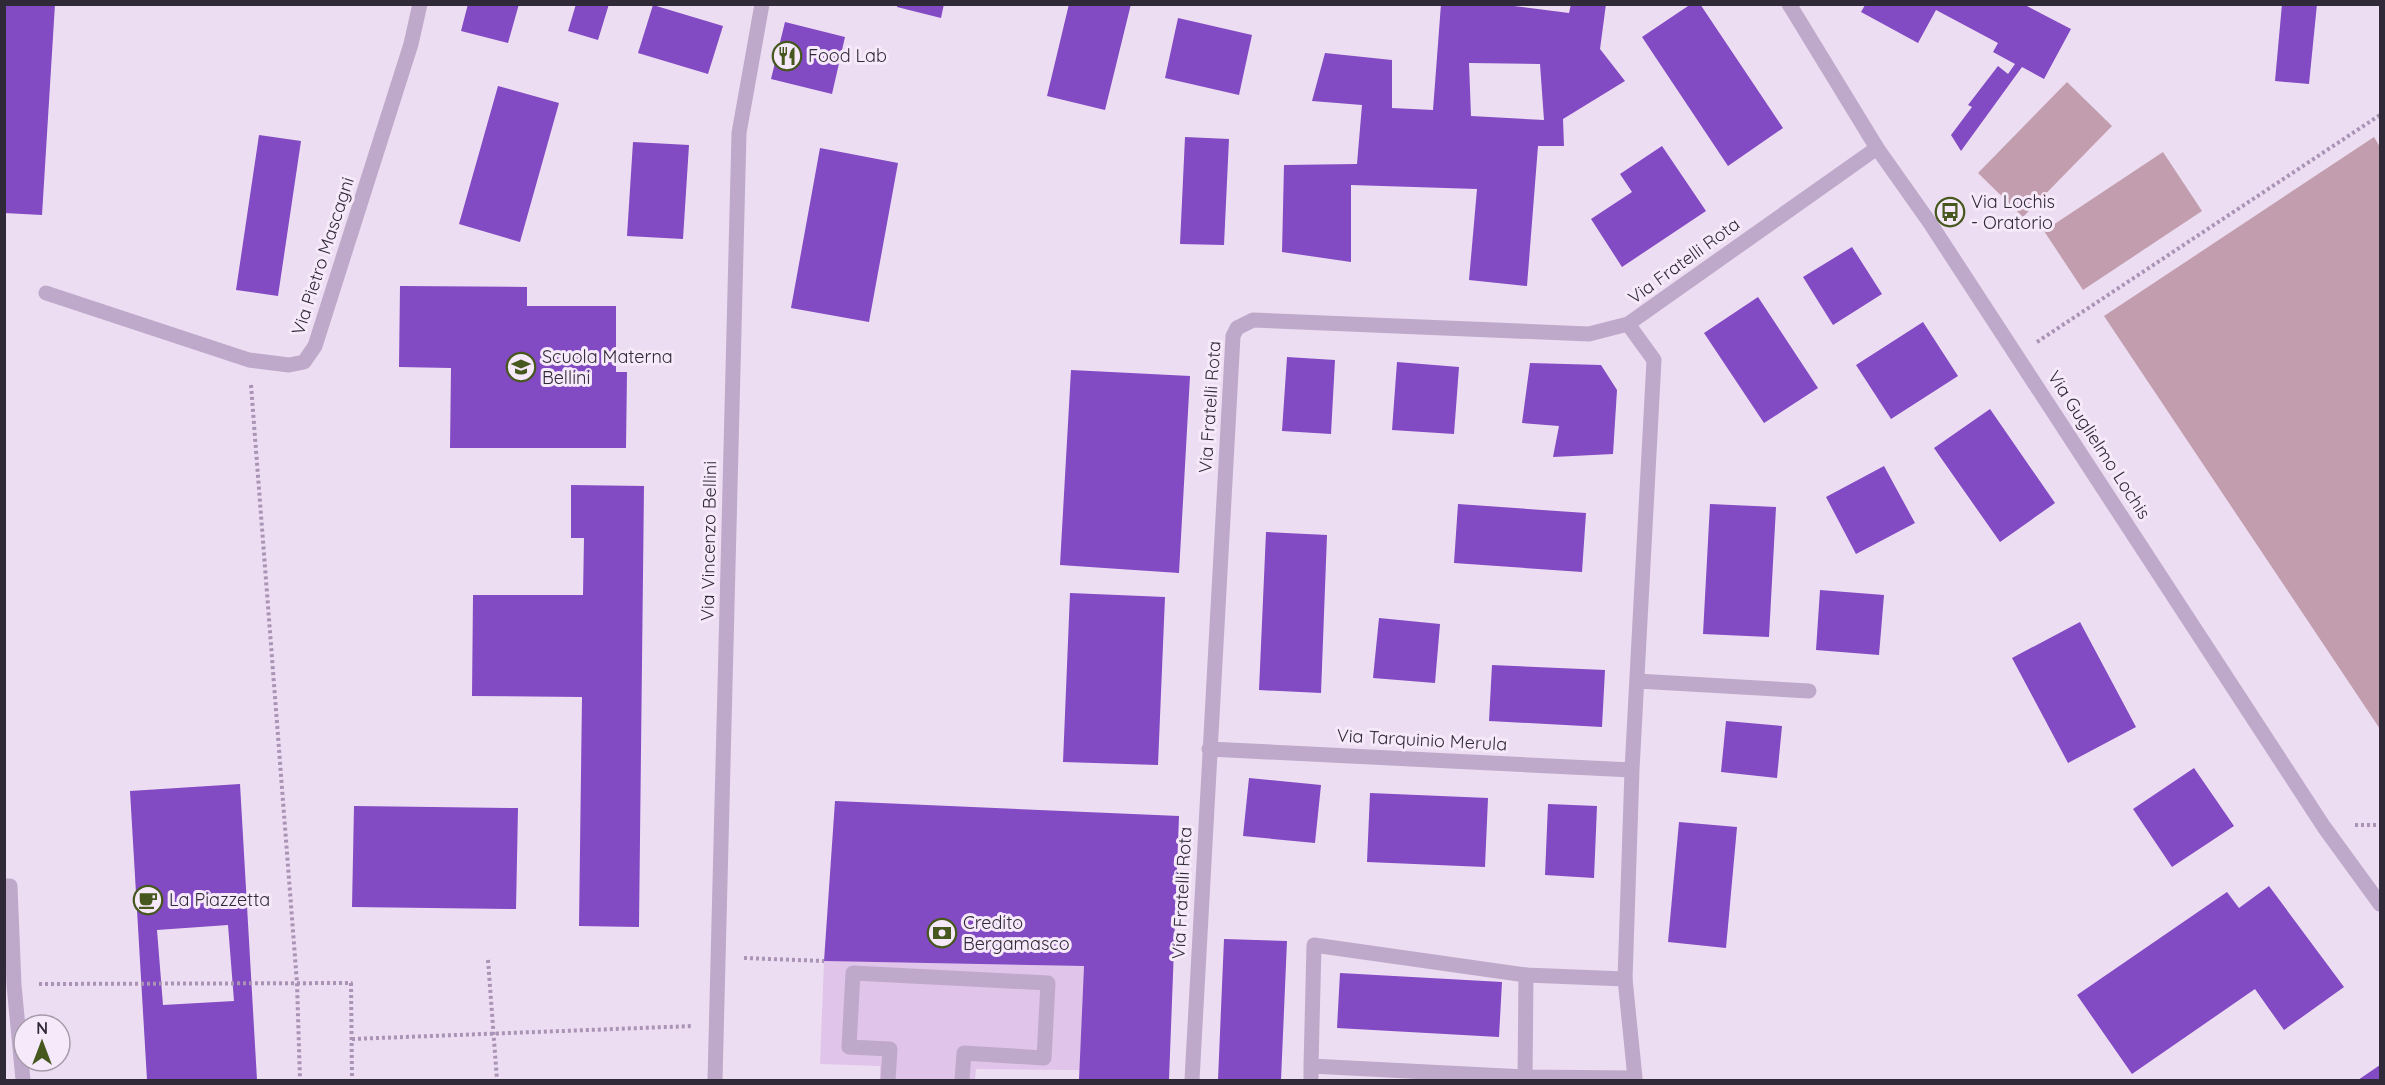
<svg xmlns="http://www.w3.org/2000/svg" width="2385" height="1085" font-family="Quicksand,sans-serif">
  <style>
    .green { fill: #c19dad }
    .plaza { fill: #e1c4e9 }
    .building { fill: #824ac3; fill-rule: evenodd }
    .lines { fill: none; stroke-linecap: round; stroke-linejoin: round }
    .path { stroke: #aa93b5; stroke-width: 4; stroke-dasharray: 3 3; stroke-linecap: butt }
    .service { stroke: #bfa9ca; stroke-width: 15 }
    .pedestrian { stroke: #bfa9ca; stroke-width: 15 }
    .minor { stroke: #bfa9ca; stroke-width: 15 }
    .tertiary { stroke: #bfa9ca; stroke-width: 15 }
    .labels { text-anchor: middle; stroke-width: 6; stroke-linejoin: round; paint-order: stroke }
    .poi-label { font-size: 18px; fill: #302937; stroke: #f6e9f9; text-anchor: start }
    .street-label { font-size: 18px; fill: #302937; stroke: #f6e9f9 }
  </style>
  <rect width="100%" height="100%" fill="#edddf2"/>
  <path class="green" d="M2067 82 2112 126 2023 217 1978 173Z
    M2374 137 2380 147V729L2104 316Z
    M2163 152 2202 211 2083 290 2044 231Z"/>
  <path class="plaza" d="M824 961 1084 966 1080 1070 976 1069 975 1080H880V1066L820 1064Z"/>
  <path class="building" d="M4 4H55L42 215 4 213Z
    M468 4H519L508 43 461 31Z
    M576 4H609L598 40 568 31Z
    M898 4H944L941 18 897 7Z
    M1069 4H1131L1105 110 1047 96Z
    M1441 4H1498L1569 13 1571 4H1606L1600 49 1625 81 1563 119 1564 146H1538L1527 286 1469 280 1477 189 1351 185V262L1282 252 1284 165 1357 164 1362 105 1312 101 1325 53 1392 60V108L1433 110ZM1469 63 1540 64 1544 120 1471 116Z
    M1691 4H1700L1783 128 1728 166 1642 37Z
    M2282 4H2317L2309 84 2275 81Z
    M653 5 723 26 708 74 638 53Z
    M1865 5H2025L2071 29 2044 79 2022 67 1961 151 1951 135 1972 107 1968 105 1998 66 2008 74 2015 64 1993 52 1998 43 1936 10 1918 43 1861 12Z
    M1178 18 1252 35 1239 95 1165 78Z
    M785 22 845 37 832 94 771 79Z
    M498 86 559 103 520 242 459 224Z
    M259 135 301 141 278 296 236 290Z
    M1185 137 1229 139 1224 245 1180 244Z
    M633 142 689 145 683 239 627 236Z
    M1662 146 1706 211 1622 267 1591 219 1632 192 1620 174Z
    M820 148 898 163 869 322 791 308Z
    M1852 247 1882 294 1833 325 1803 277Z
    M400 286 527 287V306H616V372H627L626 448H450L451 368 399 367Z
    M1758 297 1818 388 1764 423 1704 333Z
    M1923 322 1958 376 1891 419 1856 365Z
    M1287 357 1335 360 1331 434 1282 431Z
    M1397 362 1459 367 1454 434 1392 430Z
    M1530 363 1601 365 1617 390 1613 454 1553 457 1559 426 1522 423Z
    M1071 370 1190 376 1179 573 1060 565Z
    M1990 409 2055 503 2000 542 1934 448Z
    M1884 466 1915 523 1856 554 1826 497Z
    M571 485 644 486 639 927 579 926 582 697 472 696 473 595H583L584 538H571Z
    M1458 504 1586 513 1582 572 1454 563Z
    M1710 504 1776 507 1769 637 1703 634Z
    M1266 532 1327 535 1321 693 1259 690Z
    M1820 590 1884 595 1879 655 1816 650Z
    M1070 593 1165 597 1158 765 1063 762Z
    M1379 618 1440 624 1435 683 1373 678Z
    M2080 622 2136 727 2068 763 2012 658Z
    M1492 665 1605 670 1602 727 1489 721Z
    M1726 721 1782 726 1777 778 1721 772Z
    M2194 768 2234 826 2172 867 2133 809Z
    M1249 778 1321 785 1315 843 1243 836Z
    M240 784 257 1080H147L130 791ZM228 925 234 1001 163 1005 157 930Z
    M1370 793 1488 798 1485 867 1367 862Z
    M835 801 1179 816 1169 1080H1079L1084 966 824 961Z
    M1548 804 1597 806 1594 878 1545 875Z
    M354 806 518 808 516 909 352 907Z
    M1679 822 1737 827 1726 948 1668 942Z
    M2269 886 2344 987 2284 1030 2255 989 2132 1074 2077 995 2227 892 2239 908Z
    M1224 939 1287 941 1281 1080H1218Z
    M1340 973 1502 982 1499 1037 1337 1028Z
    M2380 1065V1080H2358Z"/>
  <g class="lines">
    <path class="path" d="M2037 342 2380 115
      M251 385 297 983 300 1080
      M2355 825H2380
      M744 958 824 961
      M488 960 497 1080
      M39 984 351 983 352 1080
      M352 1039 693 1026"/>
    <path class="service" d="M1311 1066 1525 1077 1635 1078 1625 979 1526 975 1314 945 1311 1066V1080"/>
    <path class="pedestrian" d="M888 1080 890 1049 849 1047 853 973 1048 983 1044 1058 964 1053 962 1080"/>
    <path class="minor" d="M46 293 249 360 289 365 304 362 315 346 411 44 420 4
      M1637 681 1809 691
      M1209 749 1632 770
      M4 886H10L14 985 23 1080
      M1625 979 1632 770 1654 360 1628 324
      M715 1080 739 133 762 4
      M1192 1080 1233 336 1237 328 1253 320 1589 334 1628 324 1877 148
      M1525 1080 1526 975"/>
    <path class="tertiary" d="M1789 4 1877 148 1930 223 2324 827 2380 904"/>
  </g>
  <defs>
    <g id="restaurant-ring" transform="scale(1.5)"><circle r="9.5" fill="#f6e9f9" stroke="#47581f" stroke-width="1.5"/><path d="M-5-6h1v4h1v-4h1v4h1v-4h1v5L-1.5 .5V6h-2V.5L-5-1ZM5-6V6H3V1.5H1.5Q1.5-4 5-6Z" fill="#47581f"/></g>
    <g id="bus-ring" transform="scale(1.5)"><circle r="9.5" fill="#f6e9f9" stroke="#47581f" stroke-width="1.5"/><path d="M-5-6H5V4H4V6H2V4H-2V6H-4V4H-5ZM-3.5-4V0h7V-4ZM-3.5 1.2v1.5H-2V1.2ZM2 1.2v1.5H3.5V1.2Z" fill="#47581f"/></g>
    <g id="school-ring" transform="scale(1.5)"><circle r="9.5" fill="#f6e9f9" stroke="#47581f" stroke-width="1.5"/><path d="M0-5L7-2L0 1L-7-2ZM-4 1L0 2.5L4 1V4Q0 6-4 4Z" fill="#47581f"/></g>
    <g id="cafe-ring" transform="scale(1.5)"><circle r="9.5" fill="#f6e9f9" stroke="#47581f" stroke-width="1.5"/><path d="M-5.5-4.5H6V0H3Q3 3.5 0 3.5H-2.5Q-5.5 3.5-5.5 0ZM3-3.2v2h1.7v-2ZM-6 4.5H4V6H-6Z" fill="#47581f"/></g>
    <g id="bank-ring" transform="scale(1.5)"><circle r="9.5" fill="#f6e9f9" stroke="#47581f" stroke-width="1.5"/><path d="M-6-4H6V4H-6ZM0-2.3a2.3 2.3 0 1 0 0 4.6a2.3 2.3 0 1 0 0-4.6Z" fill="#47581f"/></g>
  </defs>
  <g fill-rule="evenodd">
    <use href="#restaurant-ring" x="787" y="56"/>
    <use href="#bus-ring" x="1950" y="212"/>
    <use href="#school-ring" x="521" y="367"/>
    <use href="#cafe-ring" x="148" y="900"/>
    <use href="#bank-ring" x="942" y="933"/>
  </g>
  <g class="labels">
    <g class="poi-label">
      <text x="808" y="62">Food Lab</text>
      <text x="1971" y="208">Via Lochis<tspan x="1971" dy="21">- Oratorio</tspan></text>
      <text x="542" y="363">Scuola Materna<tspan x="542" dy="21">Bellini</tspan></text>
      <text x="169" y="906">La Piazzetta</text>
      <text x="963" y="929">Credito<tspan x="963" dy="21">Bergamasco</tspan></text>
    </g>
    <g class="street-label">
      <text transform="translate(323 256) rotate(-72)" y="6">Via Pietro Mascagni</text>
      <text transform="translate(1684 261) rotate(-36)" y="6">Via Fratelli Rota</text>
      <text transform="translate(1210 407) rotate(-86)" y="6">Via Fratelli Rota</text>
      <text transform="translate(2099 445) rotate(57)" y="6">Via Guglielmo Lochis</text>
      <text transform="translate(709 541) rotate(-89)" y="6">Via Vincenzo Bellini</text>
      <text transform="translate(1422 740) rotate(3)" y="6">Via Tarquinio Merula</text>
      <text transform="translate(1182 893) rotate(-87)" y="6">Via Fratelli Rota</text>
    </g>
  </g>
  <rect width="2385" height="1085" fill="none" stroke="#302937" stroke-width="12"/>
  <g transform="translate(42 1043)"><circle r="28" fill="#f6e9f9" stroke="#a79cab" stroke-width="1.5"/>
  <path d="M0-4.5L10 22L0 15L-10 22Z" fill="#47581f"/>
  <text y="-9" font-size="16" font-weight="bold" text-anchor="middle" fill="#302937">N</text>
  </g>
</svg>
